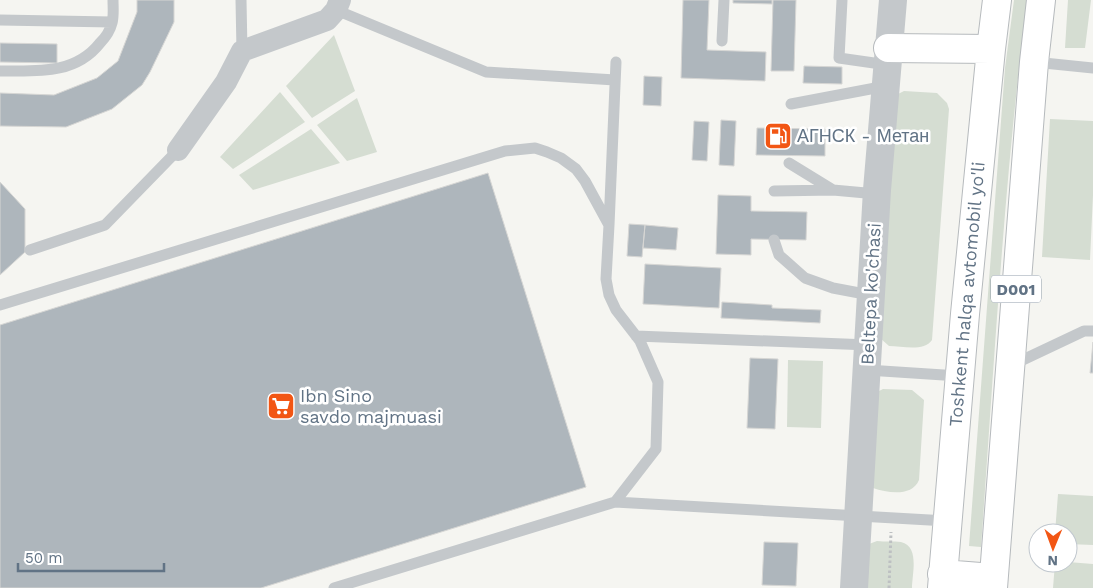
<svg xmlns="http://www.w3.org/2000/svg" width="1093" height="588" font-family="'Work Sans',sans-serif">
  <style>
    .green { fill: #d5ddd2 }
    .building { fill: #aeb6bc; stroke: #d6d6d4 }
    .lines { fill: none; stroke-linecap: round; stroke-linejoin: round }
    .trunk-casing { stroke: #b6babd; stroke-width: 30 }
    .path { stroke: #bdc0c2; stroke-width: 3; stroke-dasharray: 2.5 2.5; stroke-linecap: butt }
    .service { stroke: #c4c8cb; stroke-width: 11 }
    .minor { stroke: #c4c8cb; stroke-width: 22 }
    .tertiary { stroke: #c4c8cb; stroke-width: 28 }
    .trunk { stroke: #fff; stroke-width: 28 }
    .labels { text-anchor: middle; stroke-width: 5; stroke-linejoin: round; paint-order: stroke }
    .shield { fill: #fff; stroke: #909daa; stroke-width: 1 }
    .shield-label { font-size: 16px; font-weight: bold; fill: #617385 }
    .poi-label { font-size: 18px; fill: #617385; stroke: #fff; text-anchor: start }
    .street-label { font-size: 18px; fill: #617385; stroke: #fff }
  </style>
  <rect width="100%" height="100%" fill="#f5f5f1"/>
  <path class="green" d="M1014 0H1027C1004 182 994 365 981 547L969 546 1005 68Z
    M1068 0H1091L1085 48H1065Z
    M334 35 355 91 312 118 286 86Z
    M904 91 937 93 947 103 949 109 932 340C924 352 902 346 889 346L880 338 878 322 898 94Z
    M280 92 305 122 233 169 220 157Z
    M357 98 377 152 347 161 317 125Z
    M1050 119 1093 121V195L1090 260 1042 257Z
    M311 129 340 163 253 190 239 175Z
    M788 360 823 361 821 428 787 427Z
    M883 389 912 390 924 400 919 480C912 497 888 493 873 488L877 392Z
    M1058 494 1093 496V545L1068 544V533H1055Z
    M877 541C885 542 894 541 901 542 920 546 912 575 912 588H862L869 544Z
    M1068 562 1093 564V588H1053L1055 563H1068Z"/>
  <path class="building" d="M137 0H174V22L150 72 142 85 112 109 66 127 0 126V93L54 95 97 78 118 61 137 12Z
    M683 0H709L707 50 766 52 765 81 681 78Z
    M733 0H772V4L733 3Z
    M773 0H796L794 71H771Z
    M0 43 57 44V63L0 62Z
    M804 66 842 67V84L803 83Z
    M644 76 662 77 661 106 643 105Z
    M721 120 736 121 734 166 719 165Z
    M694 121 709 122 707 161 692 160Z
    M757 128 825 129V156L756 155Z
    M488 173 586 487 261 588H0V325Z
    M0 182 25 209V252L0 275Z
    M718 195 751 196V211L807 212 806 240 751 239V255L716 254Z
    M629 224 645 225 642 257 627 256Z
    M645 225 678 228 676 250 643 248Z
    M645 264 721 268 719 308 643 304Z
    M722 302 772 305V308L821 310 820 323 721 318Z
    M1093 342V373H1090Z
    M750 358 778 359 775 429 747 428Z
    M764 542 798 543 796 586 762 585Z"/>
  <g class="lines">
    <g class="trunk-casing">
      <path id="trunk" d="M888 48 991 49
        M942 574 993 578
        M942 588 965 314 991 49 997 0
        M993 588 1034 62 1041 0"/>
    </g>
    <path class="path" d="M889 588 891 532"/>
    <path class="service" d="M241 0 242 51
      M842 0 839 58 888 65
      M336 10 486 72 615 80
      M0 20 112 22
      M722 41 724 0
      M1034 62 1093 68
      M0 71C36 71 75 75 100 43 106 37 110 31 112 23 114 16 113 7 113 0
      M791 104 886 86
      M789 163 833 190 866 193 877 190
      M774 191 833 190
      M609 225 616 62
      M774 240 779 255 805 278 833 288 870 295
      M30 250 105 225 178 150
      M0 305 505 151 535 148 547 152 561 158 576 169 585 181 609 225 606 279 609 295 616 310 640 341 658 382 656 449 615 502
      M636 336 869 345
      M1012 365 1084 331H1093
      M867 370 959 376
      M334 588 615 502 947 521"/>
    <path class="minor" d="M178 150 226 82 242 51 327 20 336 10 340 0"/>
    <path class="tertiary" d="M854 588 877 190 893 0"/>
    <use href="#trunk" class="trunk"/>
  </g>
  <defs>
    <g id="fuel-square" transform="scale(1.4375)"><rect x="-9" y="-9" width="18" height="18" rx="4" fill="#f25614" stroke="#fff"/><path d="M-5.5-6h7V0h2V4h1.3V-2.5L3-4.5l.8-.8L6-3V5H2.5V1h-1V6h-7ZM-4.2-4.7v3.2H.2V-4.7Z" fill="#fff"/></g>
    <g id="supermarket-square" transform="scale(1.4375)"><rect x="-9" y="-9" width="18" height="18" rx="4" fill="#f25614" stroke="#fff"/><path d="M-6-5.5h2.5l.6 2H6L4.5 2H-2.5L-4.4-4H-6ZM-1.5 3.2a1.3 1.3 0 1 0 .1 0ZM3 3.2a1.3 1.3 0 1 0 .1 0Z" fill="#fff"/></g>
  </defs>
  <g fill-rule="evenodd">
    <use href="#fuel-square" x="778" y="136"/>
    <use href="#supermarket-square" x="281" y="406"/>
  </g>
  <g class="labels">
    <rect class="shield" x="991" y="275.5" width="50" height="27" rx="4"/>
    <g class="shield-label">
      <text x="1016" y="295">D001</text>
    </g>
    <g class="poi-label">
      <text x="797" y="142">АГНСК - Метан</text>
      <text x="300" y="402">Ibn Sino<tspan x="300" dy="21">savdo majmuasi</tspan></text>
    </g>
    <g class="street-label">
      <text transform="translate(871 294) rotate(-87)" y="6">Beltepa ko'chasi</text>
      <text transform="translate(967 294) rotate(-85)" y="6">Toshkent halqa avtomobil yo'li</text>
    </g>
  </g>
  <g transform="translate(1053 548) rotate(181)"><circle r="24" fill="#ffffff" stroke="#c0c7ce"/>
  <path d="M0-4L9 19L0 12L-9 19Z" fill="#f25614"/>
  <text y="-8" font-size="14" font-weight="bold" text-anchor="middle" fill="#617385">N</text>
  </g>
  <path d="M18 563v8h146v-8" fill="none" stroke="#617385" stroke-width="2.5"/>
  <text x="25" y="563" font-size="15" fill="#617385" stroke="#ffffff" stroke-width="4" paint-order="stroke">50 m</text>
</svg>
